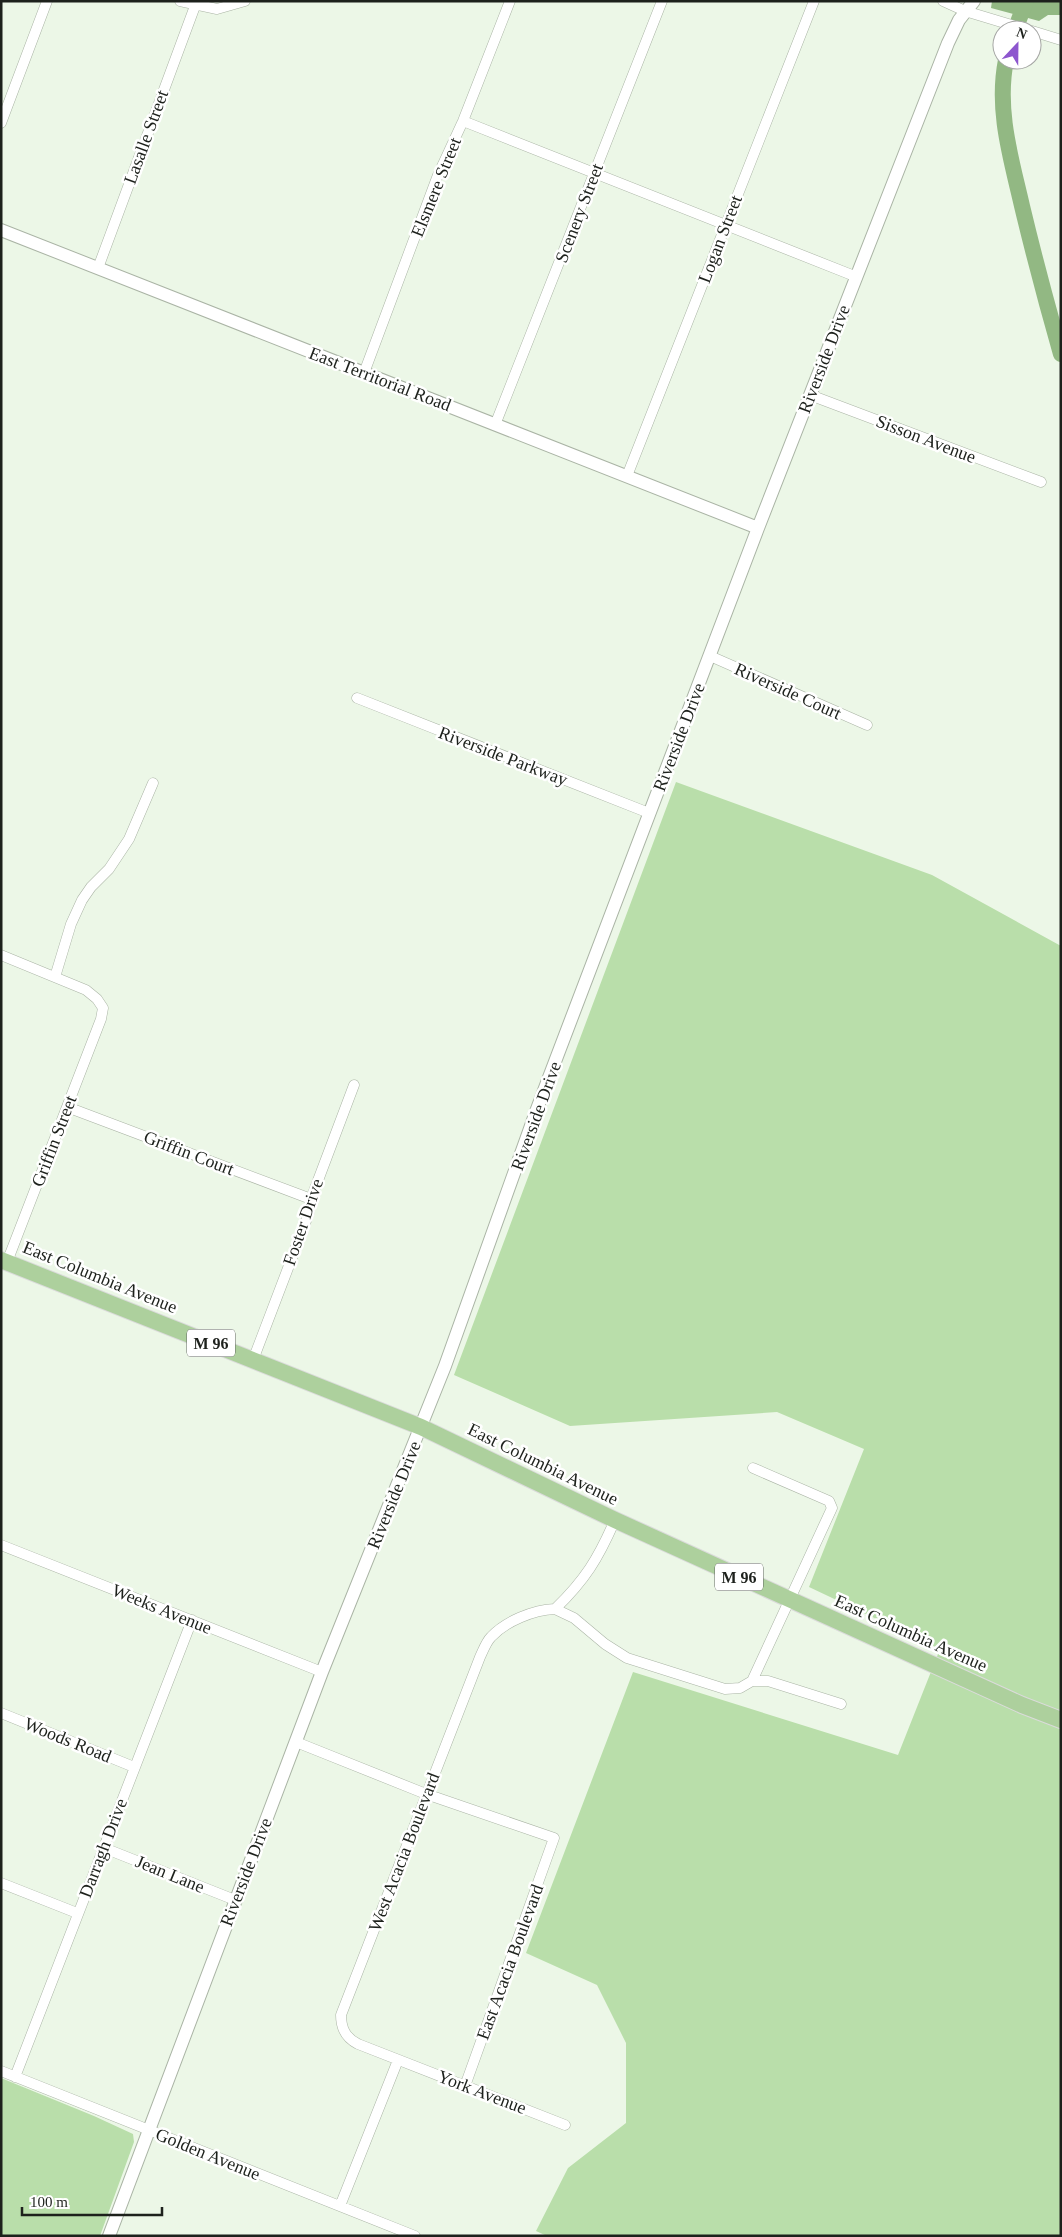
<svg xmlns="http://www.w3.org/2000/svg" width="1062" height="2237" font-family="'Times New Roman',serif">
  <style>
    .green { fill: #b9deaa }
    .water { fill: #92b883 }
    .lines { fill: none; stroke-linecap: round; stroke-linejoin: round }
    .river { stroke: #92b883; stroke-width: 16 }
    .minor-casing { stroke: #aab4a5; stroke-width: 11 }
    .tertiary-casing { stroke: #aab4a5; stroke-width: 14 }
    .primary-casing { stroke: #dbdbdb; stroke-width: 18 }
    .minor { stroke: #fff; stroke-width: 10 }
    .tertiary { stroke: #fff; stroke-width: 12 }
    .primary { stroke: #add09d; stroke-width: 16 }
    .labels { text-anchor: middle; stroke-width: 5; stroke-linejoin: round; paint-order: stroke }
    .shield { fill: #fff; stroke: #616460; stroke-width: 1 }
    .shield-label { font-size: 16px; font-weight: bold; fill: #1d211c }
    .street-label { font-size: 18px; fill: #1d211c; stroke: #fff }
  </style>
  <rect width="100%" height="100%" fill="#ecf7e7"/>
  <path class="green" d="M676 782 932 875 1061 946V2236H547L536 2231 568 2168 626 2123V2043L597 1985 526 1953 633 1672 898 1755 940 1649 809 1587 864 1449 777 1412 570 1426 454 1375Z
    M1 2078 94 2116 133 2134 134 2142 100 2236H1Z"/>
  <path class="water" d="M992 1H1061V15H1048L1039 21 991 8Z"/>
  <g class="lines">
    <path class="river" d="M1015 30 1026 1
      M1006 60C996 110 1011 158 1022 206 1034 256 1047 305 1061 354"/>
    <g class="minor-casing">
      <path id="minor" d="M180 1 217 9 245 1
        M943 1 965 11 1028 30
        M1032 31 1061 40
        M463 121 857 277
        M1 123 47 1
        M98 268 195 6
        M364 373 438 175 463 121 510 1
        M810 395 1041 482
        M495 425 662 1
        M627 476 814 1
        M710 656 867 725
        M357 698 649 813
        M1 955 86 990 97 999 103 1008 101 1019 7 1262
        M55 977 71 924 82 900 91 887 109 869 129 839 153 783
        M67 1107 311 1199
        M253 1360 309 1213 311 1199 354 1085
        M1 1545 322 1672
        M555 1609 574 1618 605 1644 627 1658 725 1689 740 1688 752 1681H768L841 1704
        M752 1681 832 1508 829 1501 753 1468
        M1 1713 134 1767
        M296 1742 426 1794 554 1838 465 2086
        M104 1848 235 1900
        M1 1883 77 1913
        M1 2071 415 2236
        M15 2077 192 1620
        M565 2125 358 2044C346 2038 341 2029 341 2015L480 1657C483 1651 486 1642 491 1637 506 1621 533 1610 555 1609 585 1580 598 1559 615 1520
        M340 2206 398 2060"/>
    </g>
    <g class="tertiary-casing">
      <path id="tertiary" d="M1 230 758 528
        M109 2236 322 1672 445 1366 537 1109 758 528 948 43 959 20 974 1"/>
    </g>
    <g class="primary-casing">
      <path id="primary" d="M1 1260 421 1427 615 1520 1022 1705 1061 1720"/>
    </g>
    <use href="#minor" class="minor"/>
    <use href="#tertiary" class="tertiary"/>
    <use href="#primary" class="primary"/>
  </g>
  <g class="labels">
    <g class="shield">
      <rect x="187" y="1329.5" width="48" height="27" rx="4"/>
      <rect x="715" y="1563.5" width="48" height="27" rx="4"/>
    </g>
    <g class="shield-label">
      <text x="211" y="1349">M 96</text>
      <text x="739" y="1583">M 96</text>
    </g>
    <g class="street-label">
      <text transform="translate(146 137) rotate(-70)" y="6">Lasalle Street</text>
      <text transform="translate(436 187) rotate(-68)" y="6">Elsmere Street</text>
      <text transform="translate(579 213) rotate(-69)" y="6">Scenery Street</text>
      <text transform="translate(720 239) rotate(-69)" y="6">Logan Street</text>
      <text transform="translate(824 359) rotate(-69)" y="6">Riverside Drive</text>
      <text transform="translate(380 379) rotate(21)" y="6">East Territorial Road</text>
      <text transform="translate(926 439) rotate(21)" y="6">Sisson Avenue</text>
      <text transform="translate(788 691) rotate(24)" y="6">Riverside Court</text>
      <text transform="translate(679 737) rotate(-69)" y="6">Riverside Drive</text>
      <text transform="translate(503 756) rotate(21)" y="6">Riverside Parkway</text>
      <text transform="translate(536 1116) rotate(-70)" y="6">Riverside Drive</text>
      <text transform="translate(54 1141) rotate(-69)" y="6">Griffin Street</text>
      <text transform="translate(189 1153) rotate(21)" y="6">Griffin Court</text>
      <text transform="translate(303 1222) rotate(-71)" y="6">Foster Drive</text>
      <text transform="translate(100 1277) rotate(22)" y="6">East Columbia Avenue</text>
      <text transform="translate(543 1464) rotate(26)" y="6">East Columbia Avenue</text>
      <text transform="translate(394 1495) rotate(-68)" y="6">Riverside Drive</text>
      <text transform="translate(162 1609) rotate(22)" y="6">Weeks Avenue</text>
      <text transform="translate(911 1633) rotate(24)" y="6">East Columbia Avenue</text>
      <text transform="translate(68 1740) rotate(22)" y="6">Woods Road</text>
      <text transform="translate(103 1848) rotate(-69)" y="6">Darragh Drive</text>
      <text transform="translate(404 1852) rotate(-69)" y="6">West Acacia Boulevard</text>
      <text transform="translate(246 1872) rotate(-69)" y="6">Riverside Drive</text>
      <text transform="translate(170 1874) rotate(22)" y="6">Jean Lane</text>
      <text transform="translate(510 1962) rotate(-70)" y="6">East Acacia Boulevard</text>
      <text transform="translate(482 2092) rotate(21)" y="6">York Avenue</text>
      <text transform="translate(208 2154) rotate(22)" y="6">Golden Avenue</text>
    </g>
  </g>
  <rect width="1062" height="2237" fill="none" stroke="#1d211c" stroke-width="5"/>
  <g transform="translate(1017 45) rotate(22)"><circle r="24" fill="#ffffff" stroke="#a5a6a4"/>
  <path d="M0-4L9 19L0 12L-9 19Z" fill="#8d56ce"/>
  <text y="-8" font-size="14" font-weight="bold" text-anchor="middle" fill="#1d211c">N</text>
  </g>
  <path d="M22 2207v8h140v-8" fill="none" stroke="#1d211c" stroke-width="2.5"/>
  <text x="30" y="2207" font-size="15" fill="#1d211c" stroke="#ffffff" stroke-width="4" paint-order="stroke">100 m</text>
</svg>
